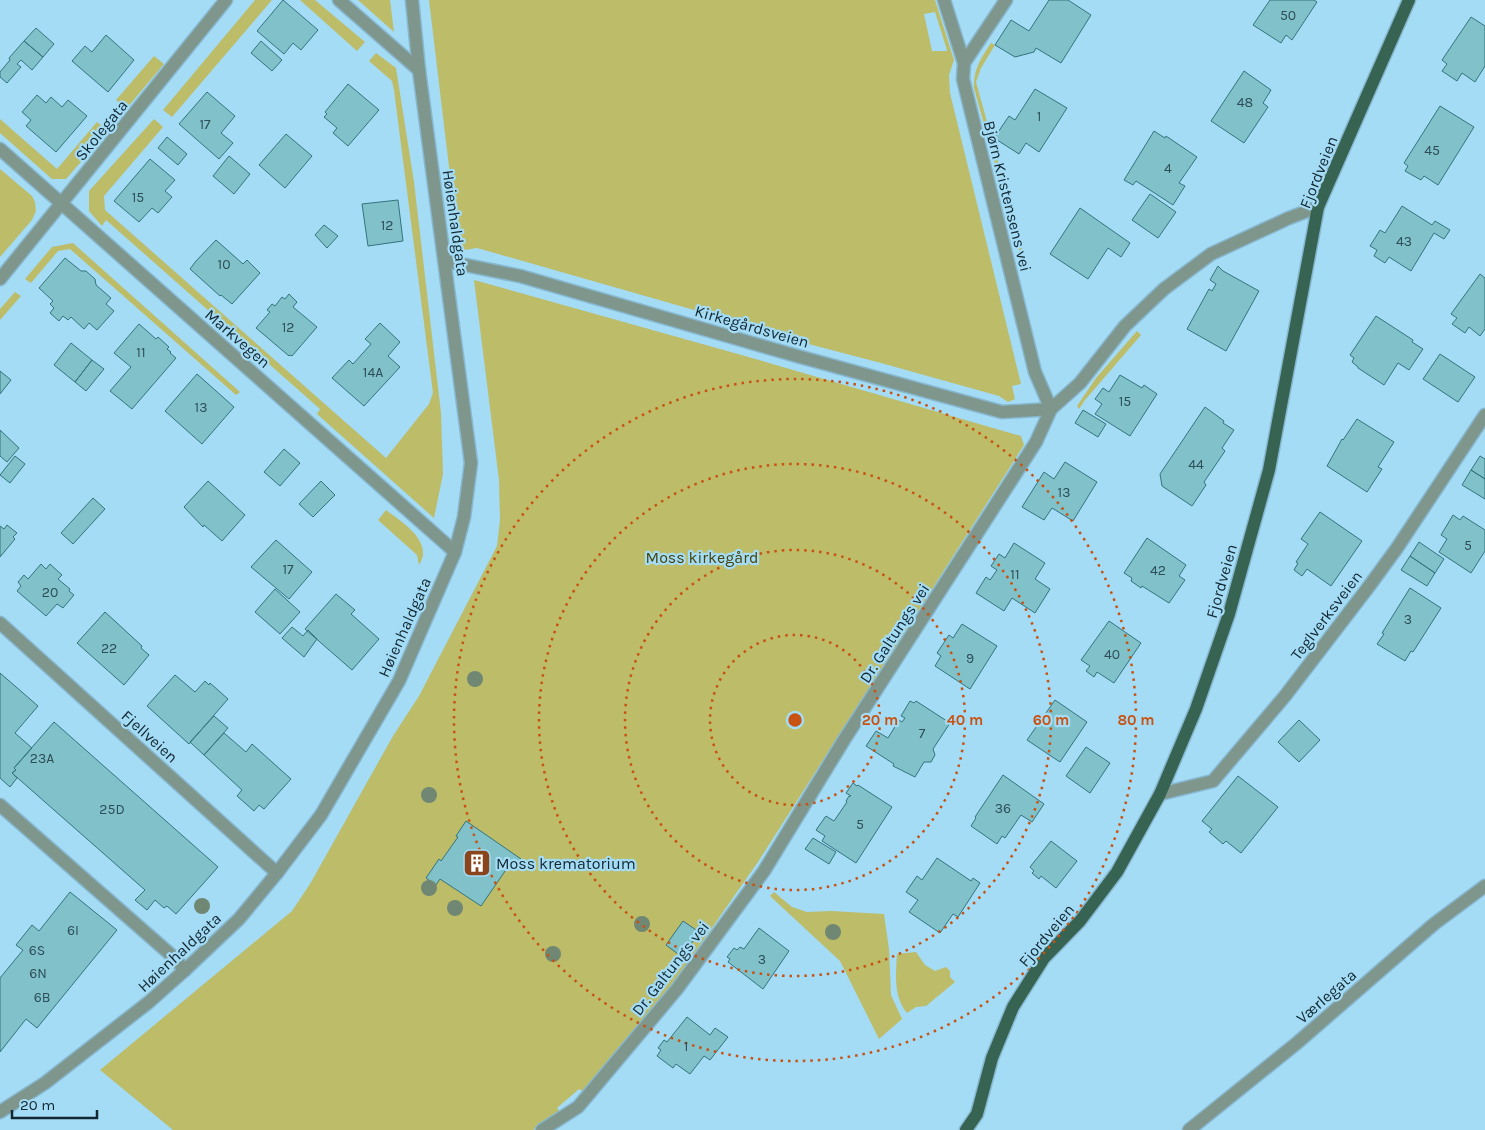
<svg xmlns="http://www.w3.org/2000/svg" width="1485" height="1130" font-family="Karla,sans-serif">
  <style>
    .green { fill: #bdbc69; fill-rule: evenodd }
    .building { fill: #80c1ca; stroke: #33747d }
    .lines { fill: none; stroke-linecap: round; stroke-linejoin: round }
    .service-casing { stroke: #87b7ce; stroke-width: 15 }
    .minor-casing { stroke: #87b7ce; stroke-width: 15 }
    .tertiary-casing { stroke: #87b7ce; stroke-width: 15 }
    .primary-casing { stroke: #87b7ce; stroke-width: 15 }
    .service { stroke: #7e968c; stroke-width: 12 }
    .minor { stroke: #7e968c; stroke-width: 12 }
    .tertiary { stroke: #7e968c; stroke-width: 12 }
    .primary { stroke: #366352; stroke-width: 12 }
    .tree { fill: #708773 }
    .ring { fill: none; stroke: #c85212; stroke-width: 2.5; stroke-dasharray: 2.5 5 }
    .labels { text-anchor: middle; stroke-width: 4.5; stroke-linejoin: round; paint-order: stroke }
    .number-label { font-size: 14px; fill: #2d4e57 }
    .street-label { font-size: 16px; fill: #112731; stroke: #a4dbf5 }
    .park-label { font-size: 16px; fill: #454309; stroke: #a4dbf5 }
    .poi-label { font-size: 16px; fill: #112731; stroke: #a4dbf5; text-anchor: start }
    .centre { fill: #c85212; stroke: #a4dbf5; stroke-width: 2.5 }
    .ring-label { font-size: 15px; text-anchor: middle; font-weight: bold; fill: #c85212; stroke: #a4dbf5; stroke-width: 4.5; stroke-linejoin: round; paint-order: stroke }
  </style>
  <rect width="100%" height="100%" fill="#a4dbf5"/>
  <path class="green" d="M255 0H272L172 117 163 110Z
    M300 0H315L365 42 357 51Z
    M358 0H390L394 32Z
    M429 0H935L954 60 949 75 950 93 1021 384 1012 386 1015 399 1008 402 999 396 881 363 778 336 708 314 477 248 465 250 458 242ZM935 12 947 50V51H932L924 14Z
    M991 43 995 45 981 68 976 82 1024 256 1021 257 974 88C973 70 981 58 991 43Z
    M376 53 396 68 414 182 441 413 443 474 434 518 317 414 320 409 106 220 102 226 89 211V191L154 119 163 127 104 196 105 210 386 458 429 404 433 393 394 90 392 81 369 61Z
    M154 56 164 64 126 109 116 100Z
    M0 119 57 169 97 122 108 131 66 179H52L0 133Z
    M0 169 32 196 35 202 36 211 32 220 0 257Z
    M73 243 240 392 236 395 70 249 58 251 31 283 25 279 52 247Z
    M474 280 745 356 1021 436 1024 445 758 862 672 985 586 1093 579 1089 557 1108 561 1113 533 1130H173L100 1070 292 911 310 884 393 736 419 696 497 546 500 520 499 480Z
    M15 292 21 296 0 320V309Z
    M1137 331 1141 335 1085 400 1079 409 1077 406 1096 378Z
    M386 510C399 520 424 535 423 554 423 557 421 562 419 565L417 555 378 520Z
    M774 892 792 907 807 912 831 911 884 914 889 949 891 995 902 1019 879 1039 840 961 770 896Z
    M916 952 925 965 935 971 946 967 950 971V977L955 982 926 1006 916 1007 907 1013C893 996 896 974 897 954Z"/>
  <path class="building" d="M283 0 318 30 301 50 293 43 284 54 257 31Z
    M1049 0H1068L1091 15 1061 63 1036 48 1034 52 1015 57 995 45 1011 20 1029 31Z
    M1270 0H1314L1317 2 1292 40 1286 35 1281 43 1253 25Z
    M1471 17 1485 26V66L1475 82 1462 73 1457 81 1442 71 1447 64 1442 60Z
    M36 28 54 44 43 57 24 41Z
    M106 35 134 60 108 92 72 61 85 46 92 52Z
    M24 41 43 57 32 70 21 60 17 64 21 67 7 83 0 77V72L10 60 9 58Z
    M261 41 282 60 272 71 251 53Z
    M1244 71 1271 90 1263 103 1268 107 1244 143 1211 121Z
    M348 84 379 110 348 146 333 133 337 128 324 117 327 114 325 112Z
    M1035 89 1067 108 1039 152 1026 143 1019 154 994 138 1009 116 1015 120Z
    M207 92 235 116 221 133 233 143 219 159 179 124Z
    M37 95 46 103 51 97 62 107 68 100 87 116 56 152 26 126 31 120 22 112Z
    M1440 106 1474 127 1438 185 1424 176 1421 180 1405 171 1408 166 1404 163Z
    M1154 131 1165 138 1166 136 1197 157 1179 183 1185 186 1173 205 1136 181 1133 185 1124 180Z
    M286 134 312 156 285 188 259 165Z
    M167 137 187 154 178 165 158 148Z
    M229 156 250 174 234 194 213 176Z
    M150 159 175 180 165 191 172 197 158 213 152 208 139 222 114 201Z
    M1150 194 1176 212 1158 238 1132 220Z
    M398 200 403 241 368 246 362 204Z
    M1402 206 1432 225 1435 221 1450 230 1444 239 1434 233 1411 271 1389 257 1385 263 1374 256 1377 250 1370 246 1380 230 1385 233Z
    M1080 208 1130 243 1121 257 1108 248 1088 279 1050 254Z
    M324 225 338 236 327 248 315 235Z
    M216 240 243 264 247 260 260 273 232 304 221 295 220 296 190 269 196 261Z
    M65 258 81 271H86L95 279 96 285 111 298 106 304 114 311 97 330 89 323 84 329 71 317 68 320 63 316 59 321 50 313 54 308 50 304 53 301 39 288Z
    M1218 266 1223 271 1259 291 1226 351 1187 329 1209 289 1212 291 1216 284 1210 280Z
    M1480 274 1485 278V329L1480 336 1469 327 1465 333 1452 324 1457 318 1451 314Z
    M289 294 297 302 293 307 317 327 292 356 290 355 289 356 256 328 270 312 267 310 272 304 275 306 282 297 285 299Z
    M1376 316 1413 340 1412 342 1423 349 1409 370 1398 363 1384 385 1358 368V367L1352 362 1354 358 1350 355Z
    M380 323 400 342 388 356 400 367 364 406 332 378 349 360 353 364 371 344 365 339Z
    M139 324 156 339 158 337 169 347 167 349 171 352 170 353 176 358 132 409 110 391 131 367 114 353Z
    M71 343 92 360 75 382 54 365Z
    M1440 354 1475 377 1458 402 1423 379Z
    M92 360 104 369 86 391 75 382Z
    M0 371 11 380 0 394Z
    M197 374 234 407 202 444 165 411Z
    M1120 375 1142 388 1144 385 1157 394 1130 436 1095 414 1102 404 1095 399 1103 388 1109 392Z
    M1205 407 1224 421 1223 423 1234 430 1222 448 1225 451 1204 482 1206 485 1192 506 1162 486 1160 474Z
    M1083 410 1106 424 1098 437 1075 423Z
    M1357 419 1394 442 1378 467 1382 469 1367 492 1327 466 1342 439 1343 440Z
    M0 430 19 448 7 462 0 456Z
    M284 449 300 463 280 486 264 472Z
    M15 456 25 464 10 483 0 475Z
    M1480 456 1485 459V479L1471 470Z
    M1065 462 1097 482 1073 521 1052 508 1044 520 1022 507 1044 472 1054 479Z
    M1471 470 1485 479V499L1462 485Z
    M208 481 245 515 222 541 204 525 203 527 184 507Z
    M321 481 335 495 313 517 299 504Z
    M93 498 105 509 73 544 61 533Z
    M1320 512 1362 541 1331 586 1307 569 1302 576 1294 570 1298 563 1296 562 1308 544 1301 539Z
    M1453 515 1460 520 1463 516 1485 530V551L1471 573 1439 552 1447 539 1441 535Z
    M7 525 17 533 13 537 15 539 0 557V526L4 529Z
    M1147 538 1186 565 1179 576 1185 580 1169 603 1142 586 1141 588 1131 581 1132 578 1124 573Z
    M276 540 312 572 289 599 251 567Z
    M1419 542 1444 559 1435 573 1410 556Z
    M1014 543 1045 563 1035 579 1050 589 1035 613 1012 598 1004 611 976 593 986 577 990 580 997 570 991 566 999 554 1005 558Z
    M1410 556 1435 573 1427 586 1401 570Z
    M41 564 46 569 50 564 62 575 58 579 70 589 69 591 74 595 63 608 57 604 46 616 17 591 21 586 18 582 24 575 28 579Z
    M1410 588 1441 608 1413 652 1411 651 1405 661 1377 644 1384 634 1382 633Z
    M275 589 300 612 280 634 255 612Z
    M336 594 355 610 351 614 379 639 352 670 305 629Z
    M105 612 142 646 141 648 149 655 124 685 77 643Z
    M1109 621 1141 643 1114 683 1097 672 1094 677 1086 671 1090 666 1081 660Z
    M962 624 997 646 970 689 935 666 941 656 937 653 949 635 953 638Z
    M292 627 303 636 308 630 317 639 304 657 282 638Z
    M0 673 38 706 15 733 32 748 14 768 16 770 12 773 17 778 10 787 0 778Z
    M175 675 195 692 205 681 209 685 210 683 228 699 189 744 147 706Z
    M1055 700 1087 722 1060 762 1027 740Z
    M910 701 914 703 916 701 950 723 933 749 935 755 931 762H924L915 777 893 766 894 764 866 746 876 731 888 738 899 720 902 722 905 718 901 716Z
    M214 716 228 728 204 755 190 742Z
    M1299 720 1320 740 1299 762 1278 742Z
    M54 722 218 867 176 914 167 906 164 908 155 900 147 910 135 900 145 890 12 773 16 770 14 768Z
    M224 733 246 752 252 744 291 779 264 809 259 805 254 811 237 796 242 790 204 755Z
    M1086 747 1110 763 1090 793 1066 776Z
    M1003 775 1044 804 1032 822 1021 815 1005 838 1002 836 997 844 971 826 976 818 975 817Z
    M1238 776 1278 807 1241 853 1226 841 1223 844 1209 832 1212 829 1202 821Z
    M853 783 857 786 858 785 892 807 856 863 822 841 825 836 816 830 826 816 834 821 847 802 846 801 849 796H851L846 793Z
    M466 821 521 859 514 867 510 864 481 906 440 879 436 885 426 878 439 859 441 861 458 837 456 836Z
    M813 838 836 852 829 864 805 849Z
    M1051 841 1077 861 1056 888 1041 876 1039 879 1032 873 1034 871 1030 867Z
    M937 858 971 881 973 878 980 883 958 917 953 914 940 933 909 912 918 900 906 892 917 876 922 880Z
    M70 892 117 930 37 1028 26 1019 0 1052V978L23 950 16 945 32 925 39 931Z
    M683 921 699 932 682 957 666 945Z
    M759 928 789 951 763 989 728 962 730 959 727 957 734 948 737 950 740 947 744 949Z
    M687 1017 710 1035 715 1028 728 1037 710 1060 704 1056 690 1074 676 1064 673 1068 657 1056 661 1050 658 1048 664 1040 667 1042Z"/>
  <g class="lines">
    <g class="service-casing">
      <path id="service" d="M944 0 964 63
        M445 261 520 276 797 356 1002 412 1051 409
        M0 805 170 954 185 970
        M1189 1130 1297 1043 1434 924 1485 886"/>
    </g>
    <g class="minor-casing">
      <path id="minor" d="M339 0 419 70
        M1006 0 964 63 963 79 1035 372 1051 409
        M0 149 455 552
        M0 279 226 0
        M0 623 277 873
        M1160 794 1213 781 1285 696 1370 585 1397 548 1485 415
        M542 1130 578 1107 677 989 764 871 844 740 1036 442 1051 409 1080 383 1125 326 1164 289 1211 254 1289 218 1318 207"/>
    </g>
    <g class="tertiary-casing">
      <path id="tertiary" d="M0 1112 45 1083 149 1002 185 970 239 919 277 873 321 815 399 681 455 552 464 517 471 463 419 70 412 0"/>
    </g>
    <g class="primary-casing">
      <path id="primary" d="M966 1130 977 1114 992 1058 1013 1007 1044 958 1080 921 1117 872 1160 794 1196 709 1229 614 1269 470 1318 207 1409 0"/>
    </g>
    <use href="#service" class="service"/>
    <use href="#minor" class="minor"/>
    <use href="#tertiary" class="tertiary"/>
    <use href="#primary" class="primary"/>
  </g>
  <g class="tree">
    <circle cx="475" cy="679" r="8"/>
    <circle cx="429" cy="795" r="8"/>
    <circle cx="429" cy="888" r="8"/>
    <circle cx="202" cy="906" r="8"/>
    <circle cx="455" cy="908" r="8"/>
    <circle cx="642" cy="924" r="8"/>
    <circle cx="833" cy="932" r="8"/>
    <circle cx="553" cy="954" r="8"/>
  </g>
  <g class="ring">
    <circle cx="795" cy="720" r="85"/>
    <circle cx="795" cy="720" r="170"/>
    <circle cx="795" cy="720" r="256"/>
    <circle cx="795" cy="720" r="341"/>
  </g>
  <defs>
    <g id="building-square" transform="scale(1.4375)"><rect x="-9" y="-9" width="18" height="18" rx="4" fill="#8b451d" stroke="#a4dbf5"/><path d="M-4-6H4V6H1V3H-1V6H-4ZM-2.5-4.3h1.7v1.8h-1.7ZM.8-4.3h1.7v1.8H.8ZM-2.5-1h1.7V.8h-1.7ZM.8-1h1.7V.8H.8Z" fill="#fff"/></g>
  </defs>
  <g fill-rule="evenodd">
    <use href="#building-square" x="477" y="863"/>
  </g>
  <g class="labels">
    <g class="number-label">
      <text x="1288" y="20">50</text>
      <text x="1245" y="107">48</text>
      <text x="1039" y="121">1</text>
      <text x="205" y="129">17</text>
      <text x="1432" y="155">45</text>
      <text x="1168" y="173">4</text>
      <text x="138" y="202">15</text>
      <text x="387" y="230">12</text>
      <text x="1404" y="246">43</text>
      <text x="224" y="269">10</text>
      <text x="288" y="332">12</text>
      <text x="141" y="357">11</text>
      <text x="373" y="377">14A</text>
      <text x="1125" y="406">15</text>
      <text x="201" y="412">13</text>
      <text x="1196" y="469">44</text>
      <text x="1064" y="497">13</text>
      <text x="1468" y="550">5</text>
      <text x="288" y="574">17</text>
      <text x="1158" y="575">42</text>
      <text x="1015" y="579">11</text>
      <text x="50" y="597">20</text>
      <text x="1408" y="624">3</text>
      <text x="109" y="653">22</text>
      <text x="1112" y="659">40</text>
      <text x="970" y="663">9</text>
      <text x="922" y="738">7</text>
      <text x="42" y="763">23A</text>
      <text x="1003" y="813">36</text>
      <text x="112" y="814">25D</text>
      <text x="860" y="829">5</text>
      <text x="73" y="935">6I</text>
      <text x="37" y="955">6S</text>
      <text x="762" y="964">3</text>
      <text x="38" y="978">6N</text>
      <text x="42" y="1002">6B</text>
      <text x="686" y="1051">1</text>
    </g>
    <g class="street-label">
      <text transform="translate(101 130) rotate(-51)" y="6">Skolegata</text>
      <text transform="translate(1318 172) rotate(-68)" y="6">Fjordveien</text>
      <text transform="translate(1008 196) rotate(76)" y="6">Bjørn Kristensens vei</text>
      <text transform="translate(456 223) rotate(82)" y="6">Høienhaldgata</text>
      <text transform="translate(752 326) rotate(16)" y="6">Kirkegårdsveien</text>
      <text transform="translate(238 338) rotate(41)" y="6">Markvegen</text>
      <text transform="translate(1221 581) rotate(-74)" y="6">Fjordveien</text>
      <text transform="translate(1326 615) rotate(-53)" y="6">Teglverksveien</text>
      <text transform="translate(404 627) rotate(-66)" y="6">Høienhaldgata</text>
      <text transform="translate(894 633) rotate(-57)" y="6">Dr. Galtungs vei</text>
      <text transform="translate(150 736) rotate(42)" y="6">Fjellveien</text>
      <text transform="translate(1046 935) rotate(-50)" y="6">Fjordveien</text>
      <text transform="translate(179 952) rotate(-43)" y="6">Høienhaldgata</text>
      <text transform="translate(670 968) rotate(-52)" y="6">Dr. Galtungs vei</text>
      <text transform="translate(1326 996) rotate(-41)" y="6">Værlegata</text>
    </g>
    <g class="park-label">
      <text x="702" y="563">Moss kirkegård</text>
    </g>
    <g class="poi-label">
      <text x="496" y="869">Moss krematorium</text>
    </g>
  </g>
  <circle cx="795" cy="720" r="8" class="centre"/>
  <g class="ring-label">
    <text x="880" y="725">20 m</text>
    <text x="965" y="725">40 m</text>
    <text x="1051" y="725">60 m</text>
    <text x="1136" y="725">80 m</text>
  </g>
  <path d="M12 1110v8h85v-8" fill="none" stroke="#112731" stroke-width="2.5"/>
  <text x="20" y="1110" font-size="15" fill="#112731" stroke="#a4dbf5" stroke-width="4" paint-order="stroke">20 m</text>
</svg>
